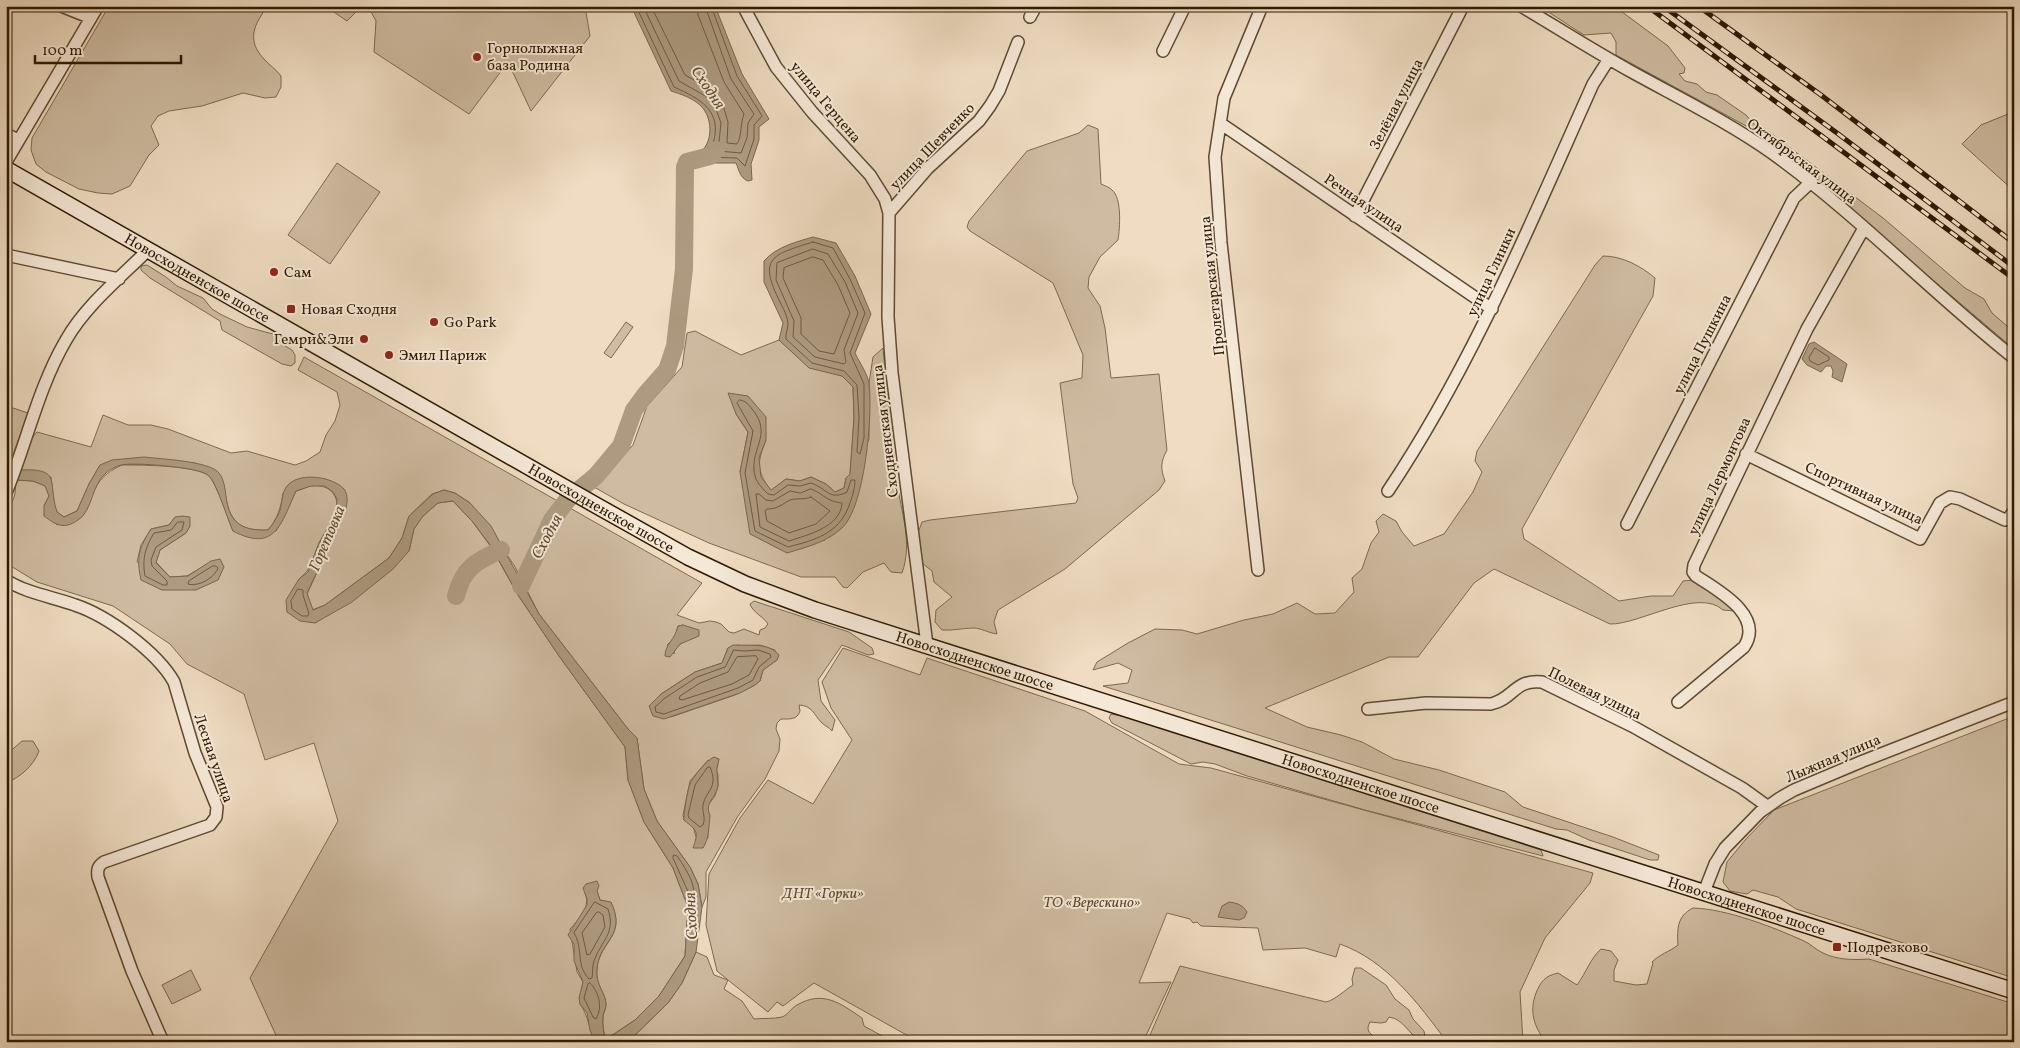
<svg xmlns="http://www.w3.org/2000/svg" width="2020" height="1048" font-family="Vollkorn,serif">
  <style>
    .green { fill: #cebba1; stroke: #7e6a50; fill-rule: evenodd }
    .water { fill: #ad9a80; stroke: #7a664d }
    .lines { fill: none; stroke-linecap: round; stroke-linejoin: round }
    .shore { stroke: #6e5a40; stroke-width: 1 }
    .river { stroke: #ad9a80; stroke-width: 18 }
    .minor-casing { stroke: #5e4a30; stroke-width: 14 }
    .secondary-casing { stroke: #2e1900; stroke-width: 18 }
    .minor { stroke: #f5e8d7; stroke-width: 11 }
    .secondary { stroke: #f5e8d7; stroke-width: 15 }
    .rail-casing { stroke: #2e1900; stroke-width: 5 }
    .rail { stroke: #f5e8d7; stroke-width: 3; stroke-dasharray: 9; stroke-linecap: butt }
    .poi-dot { fill: #8f2418; stroke: #f5e8d7; stroke-width: 2 }
    .labels { text-anchor: middle; stroke-width: 4; stroke-linejoin: round; paint-order: stroke }
    .poi-label { font-size: 15px; fill: #2e1900; stroke: #f5e8d7; text-anchor: start }
    .street-label { font-size: 15px; fill: #2e1900; stroke: #f5e8d7 }
    .park-label { font-size: 15px; font-style: italic; fill: #5e4a30; stroke: #f5e8d7 }
    .water-label { font-size: 16px; font-style: italic; fill: #614d33; stroke: #f5e8d7 }
  </style>
  <rect width="100%" height="100%" fill="#efdcc2"/>
  <filter id="stains"><feTurbulence type="fractalNoise" baseFrequency=".004" numOctaves="4"/><feColorMatrix values="0 0 0 0 .2 0 0 0 0 .09 0 0 0 0 .02 0 0 0 .5 -.17"/></filter>
  <radialGradient id="worn" r=".72"><stop offset=".6" stop-color="#630" stop-opacity="0"/><stop offset="1" stop-color="#630" stop-opacity=".3"/></radialGradient>
  <path class="green" d="M115 6H268C254 24 246 40 264 59 269 65 276 69 281 76V87L276 97 265 98 243 93 202 106 169 111 158 116 151 126 159 145 149 155 130 186 112 194 98 193 79 189 46 172 36 164 31 150 32 138 106 11 113 10Z
    M325 6H356L355 13 347 21Z
    M368 6H585L590 36 531 111 508 62 469 114 374 52 376 21Z
    M1539 6H1614L1668 46 1685 68 1684 73 1679 74 1685 81 1697 84 1706 92 1717 95 1746 115 1754 124 1764 128 1883 218 1965 288 1984 299 1992 313 2014 332V349L1788 157 1748 127 1616 55V42L1611 33 1584 35Z
    M2014 99V191L1962 144 1981 125 2008 114 2011 102Z
    M1088 125 1098 129 1101 184C1105 186 1109 187 1112 190 1122 198 1120 227 1118 240L1100 257 1089 277 1088 288 1100 306 1105 328 1111 378 1159 374 1167 450C1161 461 1160 468 1165 481L1159 490 1065 569 998 610 994 622 997 634C989 633 980 628 974 628 962 628 953 631 942 630L935 622 936 610 952 597 934 582 932 571 922 563 918 533 922 522 930 520 1076 503 1078 498 1073 484 1060 383 1082 378 1083 355 1053 283 970 231 967 227 969 221 1027 151 1079 133Z
    M337 163 380 192 330 264 288 235Z
    M1603 256C1622 256 1641 266 1655 278L1653 296 1522 529 1524 539 1619 601 1651 596H1673L1683 581 1694 580 1730 601 1734 611 1723 610C1698 587 1639 625 1610 624L1494 569 1474 583 1418 657H1389L1265 708 1307 727 1341 735 1362 742 1394 759 1439 770 1505 792 1523 807 1613 837 1659 855 1658 860H1650L1589 840 1567 830 1556 829 1103 686 1128 683 1132 670 1118 663 1093 670 1097 662 1128 643 1155 629 1182 630 1197 634 1244 620 1273 614 1297 603 1315 614 1335 613 1354 592 1352 578 1362 569 1371 543 1379 532 1376 521 1383 514 1396 521 1402 532 1414 546 1444 534 1473 492 1482 472 1475 461 1477 451 1595 265Z
    M147 265 166 277 177 286 203 298 212 309 220 314 247 327 273 334 282 344 292 350 295 355V363L291 366 282 364 222 330 220 321 150 278 141 270V266Z
    M626 322 633 327 611 358 604 353Z
    M695 331 741 355 779 340 809 367 842 376 853 387 854 418 850 474 846 478 844 488 835 492 826 484 811 477 800 481 786 479 771 491C756 470 757 463 766 440L736 414 748 432 740 472 824 541 869 439V383L873 357 883 348C887 393 892 437 897 482 901 512 913 543 902 573L891 572 884 563 863 572 847 588 843 587 835 577H801L709 543 624 504 594 487 633 445 647 406 682 367 687 333Z
    M304 357 702 583 677 615 699 623 710 621 716 622 721 624 729 632 734 633 744 629 759 635 760 630 765 628 768 624C763 616 753 613 750 604L754 601 849 632 872 648 874 654 868 655 842 645 818 680 821 701 835 720 832 731C829 727 825 726 822 723 813 714 813 706 799 705L800 711C797 720 790 719 781 719L777 723 776 729 780 739 779 751 765 779 738 816 706 872V897L702 907 698 884 690 867 657 821 644 789 637 738 628 729 539 614 514 565 470 503 455 493 444 490 432 494 409 516 402 538 389 558 325 605 312 610 307 594 345 512 326 479 283 493C281 507 278 518 268 530 234 532 228 516 224 486L195 463 100 465 89 484 77 511 64 517 57 512 54 503 51 477 20 470 31 439 37 432 91 447 103 415 128 425H151L168 429 231 453 247 451 295 465 306 461 320 452 326 435 335 421 340 405 337 392 298 370ZM683 625 694 638 688 639 675 648 674 654 667 645 675 637 678 626ZM738 645 743 646 760 645 775 650 777 660 763 670 760 681 755 685 735 695 671 717 649 706 661 694 695 672 722 663 728 648ZM708 760 718 765 716 770 718 775V786L715 796 708 805V838L696 837 693 826 684 820 683 815 690 781Z
    M13 408 28 413 6 474V411Z
    M122 465C139 465 200 465 210 477 218 488 227 516 233 531H276L296 491C301 490 306 487 310 486 328 483 341 495 336 513 333 523 324 533 319 543 312 559 313 568 299 579L315 623 409 551 414 529 423 516 438 503 453 501 472 521 491 547 518 595 559 656 625 747 628 780 644 822 673 868 688 907 685 956 659 996 635 1020 605 1040C604 1032 602 1025 603 1017 603 1013 606 1009 606 1005 606 993 595 986 597 968 600 941 627 936 611 903L600 900 597 891 585 893C591 907 579 919 570 929L577 972 583 982 580 1004C588 1015 589 1028 595 1042H279L250 978 338 821 314 743 265 760 244 694 187 664 170 644 113 606 37 582 9 565 6 560V519L15 494 16 480 33 481 46 486 49 496 44 506 57 525 86 511C95 487 98 476 122 465ZM175 517 190 526 186 533 160 550 156 562 170 577 187 576 211 562 196 590 137 562 141 545 151 529 169 525Z
    M843 648 920 675 927 658 1085 711 1179 764 1211 768 1593 873 1590 883 1545 938 1520 992 1523 1042H1447C1418 1003 1387 961 1340 944L1336 957 1305 948 1263 950 1258 928 1201 926 1197 922 1193 923 1190 919 1167 913 1139 983 1171 982 1143 1042H919L814 983 783 1006 777 1002 768 1012 728 980 724 989 742 1001 754 1019C763 1018 774 1019 782 1017 788 1015 791 1008 797 1005 823 990 840 1003 862 1018L864 1026 884 1037 899 1042H626L632 1038 668 1003 682 983 696 952 707 957 714 975 728 980 717 971 706 925 709 874 740 818 768 780 813 804 852 740 831 708 822 682Z
    M1111 714 1122 716 1541 850 1543 856 1365 810 1247 776 1215 764 1203 762 1191 764 1112 723 1109 718Z
    M2014 716V978L1796 909 1778 897 1753 890 1747 894 1730 891 1723 882 1727 862 1746 839 1774 810Z
    M22 741H33L39 751C34 765 21 777 6 783V755Z
    M1693 908C1727 909 1773 927 1804 941 1811 944 1816 950 1823 953 1837 960 1853 960 1869 959L2014 1004V1042L1545 1041C1534 1026 1529 1012 1536 993 1541 981 1545 976 1558 973L1577 985C1586 973 1590 959 1601 949L1611 951 1618 960 1614 970V981L1636 985 1647 984 1653 963 1652 962C1660 954 1669 952 1678 945 1677 929 1677 916 1693 908Z
    M1180 966 1326 1002C1335 1000 1345 990 1353 985L1352 979 1355 968H1361L1386 985 1395 999 1409 1010 1413 1019 1424 1031 1425 1037 1420 1040C1408 1034 1404 1019 1389 1017L1386 1022 1381 1023 1370 1022C1367 1028 1367 1031 1373 1036L1372 1042H1147Z
    M191 970 201 990 172 1004 162 985Z"/>
  <path class="water" d="M631 6H715L742 74 769 119 759 127V140L751 164 752 180 748 181C740 178 739 170 736 163H695L694 156C713 149 715 119 700 105 692 98 681 94 671 91Z
    M813 237 836 243 855 276 871 314 855 353C859 362 868 374 869 384 873 414 865 507 842 528 827 542 807 547 787 553L750 534 740 472 748 432 736 414 728 393 748 396 766 417V440L759 458 761 477 771 490 786 479 800 481 811 477 826 484 835 492 844 488 846 478 850 474 854 418 853 387 842 376 809 368 779 340 783 323 764 282V261C776 247 796 242 813 237Z
    M1814 342 1847 364 1842 382 1832 377 1833 371 1831 366H1826L1821 372 1807 365 1802 359 1809 344Z
    M144 457C160 459 210 461 219 473 224 479 225 489 226 496 229 523 242 531 268 530 273 524 278 517 280 510 283 501 281 491 289 484 302 472 333 477 344 489 349 496 347 504 345 512L307 593 313 610 325 605 389 558 402 538 409 516 433 494 444 490 455 493 470 503 491 526 539 614 628 729 637 738 644 789 657 821 690 867 698 884 702 907 696 952 682 983 668 1003 632 1038 626 1042H595L590 1030 587 1013 580 1004 579 998 583 982 574 961V944L568 935 587 905V899L583 888 586 884 597 881 599 886 597 891 600 900 611 902C627 936 600 940 597 968 595 986 606 992 606 1005 606 1009 603 1013 603 1017 602 1024 604 1032 605 1040L635 1020 659 996 685 956 688 907 673 868 644 822 628 780 625 747 559 656 518 595 491 546 472 521 453 501 438 503 423 516 414 529 409 551 393 569 352 602 315 623 300 621 287 612 286 600 299 579 308 572 319 543 336 513 337 499 333 492 325 486H311L296 491C281 524 275 553 233 531 227 518 217 483 208 475 199 467 133 462 121 465 117 466 111 469 107 472 91 484 93 511 78 520 64 530 56 525 44 516V506L49 496 45 486 33 481 16 480 20 470C63 468 47 482 57 512L64 517 77 511 89 484 100 465 112 460Z
    M183 516 190 517V526L186 533 160 550 156 563 170 577 188 576 211 561 220 559 224 567 218 580 196 590H162L141 580C136 557 139 548 151 529L169 525 175 517Z
    M683 625 699 630V636L680 644 670 657 665 656C665 644 675 640 678 626Z
    M733 645C747 646 769 642 779 655L777 660 763 670 760 681 755 685 740 693 664 719 653 716 649 706 661 694 695 672 722 663 728 648Z
    M714 757 719 759C719 763 716 767 717 771 717 776 718 781 718 786 716 798 704 803 710 815 709 826 709 839 703 848H693C699 831 697 831 684 820 683 816 688 788 690 784 692 778 707 760 714 757Z
    M1229 902C1237 903 1243 905 1247 912L1244 918 1239 920 1218 917 1222 906Z"/>
  <g class="lines">
    <path class="shore" d="M636 6 674 87C700 99 723 110 713 144 711 149 707 153 707 157L737 158 745 166 754 139V125L762 116 737 76 711 6
      M643 6 679 81 707 97 716 109 721 123 718 151 741 153 747 138 748 123 754 114 731 79 705 6
      M651 6 685 75 713 91 723 105 728 122 727 143 737 144C742 136 740 124 744 114L724 82 698 15 697 6
      M813 242 833 248 850 279 865 313 850 353 864 384V438L860 454 857 452 859 417 857 385 844 371 812 363 786 339C785 334 788 329 788 324 788 317 783 308 780 302 758 258 771 255 813 242Z
      M813 249 828 254 845 282 858 313 844 350 846 362 844 364 815 357 793 337 794 321 776 280 777 263Z
      M813 257 823 260 838 285 850 313 834 354 819 351 801 334V318L783 278 784 268Z
      M1815 348 1829 357V360L1818 365 1810 361 1809 358Z
      M740 400C746 401 748 404 752 409 775 436 746 451 756 479 758 484 764 490 768 494L774 495 788 485 800 486 811 483C828 489 829 501 847 492L851 480H855C855 489 852 497 849 506 838 534 815 540 788 547L755 531 745 473 753 431 737 403Z
      M811 489C826 495 825 501 842 503 841 527 807 535 789 541L760 527 756 494H759L766 500 773 501 790 491 800 493Z
      M811 497 830 511 816 524 789 533 767 521 765 511 767 509C777 509 781 505 790 500 796 498 804 500 811 497Z
      M178 522H184L182 530 156 547 151 560 152 566 167 581V585H163L145 576C142 559 145 548 154 533L171 530Z
      M213 566H216L218 568C214 578 199 587 188 584L189 581Z
      M298 589 303 590V595L309 614 308 616H302L292 609 291 601Z
      M734 650 744 651 758 650 770 654 771 657 759 667 753 680 738 688 664 714 656 712 655 707 665 698 697 677 725 667Z
      M756 656 758 659 749 675 732 684 682 700 679 699 680 696 700 683 728 672 737 657Z
      M710 767C719 788 706 790 703 805 702 813 706 817 703 825L700 827 689 818 688 815 695 785 707 768Z
      M674 855 677 856C684 866 697 885 693 897L690 896 673 858Z
      M595 902 608 909C616 934 602 939 594 961 592 967 593 972 592 978L589 979C575 964 584 949 574 933Z
      M599 912 603 915 605 927 590 954 587 955 582 933 596 913Z
      M590 983C599 992 603 1007 596 1019L593 1017 584 998 588 984Z"/>
    <path class="river" d="M521 586 552 520 568 499 596 476 621 446 634 410 645 395 667 370 675 346 684 269 685 167 687 162 710 156 716 150
      M456 596C463 568 476 561 501 550"/>
    <g class="minor-casing">
      <path id="minor" d="M61 6 91 18
        M743 6 776 67 812 112 870 175 885 199 889 213 888 317 892 373 927 645
        M1521 6C1558 28 1594 51 1632 72 1679 98 1728 122 1772 153 1858 215 1931 292 2014 358
        M1030 17 1036 6
        M1163 51 1185 6
        M1220 123 1492 309
        M6 134 18 140
        M6 162 98 6
        M889 213 928 168 979 121 990 106 999 91 1018 42
        M1355 216 1463 6
        M6 255 119 279
        M1746 454 1920 539 1940 503 1950 497 1960 499 2005 520 2008 519 2014 511
        M1388 491C1473 364 1531 222 1593 84L1609 59
        M6 493C27 442 38 388 66 340 86 305 120 278 148 250
        M1627 524 1794 198 1810 183
        M1258 570 1221 243 1215 157 1224 98 1262 6
        M6 580C26 593 53 597 75 605 108 616 157 652 174 682L195 753 217 807 216 817 210 825 104 862C98 866 97 869 98 877L132 971 163 1042
        M1678 702 1744 647C1765 615 1717 590 1696 576L1693 572 1694 565 1807 329 1864 228
        M1368 709 1426 703 1491 704C1514 699 1514 679 1542 682L1632 726 1742 788 1767 806
        M1704 892 1715 864 1725 848 1760 812 1780 798 1794 790 1863 761 2014 702"/>
    </g>
    <g class="secondary-casing">
      <g id="secondary">
        <path id="s1" d="M6 169 599 507 688 557 745 584 815 610 2014 991"/>
      </g>
    </g>
    <use href="#minor" class="minor"/>
    <use href="#secondary" class="secondary"/>
    <g class="rail-casing">
      <path id="rail" d="M1647 6 2014 279
        M1663 6 1837 133 2014 267
        M1698 6 1821 95 2014 243"/>
    </g>
    <use href="#rail" class="rail"/>
  </g>
  <g class="poi-dot">
    <circle cx="477" cy="57" r="5"/>
    <circle cx="274" cy="272" r="5"/>
    <rect x="286" y="304" width="10" height="10" rx="2.5"/>
    <circle cx="434" cy="322" r="5"/>
    <circle cx="364" cy="339" r="5"/>
    <circle cx="389" cy="355" r="5"/>
    <rect x="1832" y="942" width="10" height="10" rx="2.5"/>
  </g>
  <g class="labels">
    <g class="poi-label">
      <text x="487" y="53">Горнолыжная<tspan x="487" dy="17">база Родина</tspan></text>
      <text x="284" y="277">Сам</text>
      <text x="301" y="314">Новая Сходня</text>
      <text x="444" y="327">Go Park</text>
      <text x="354" y="344" text-anchor="end">Гемри&amp;Эли</text>
      <text x="399" y="360">Эмил Париж</text>
      <text x="1847" y="952">Подрезково</text>
    </g>
    <g class="street-label">
      <text transform="translate(826 102) rotate(50)" y="5">улица Герцена</text>
      <text transform="translate(1396 104) rotate(-63)" y="5">Зелёная улица</text>
      <text transform="translate(932 146) rotate(-46)" y="5">улица Шевченко</text>
      <text transform="translate(1802 161) rotate(37)" y="5">Октябрьская улица</text>
      <text transform="translate(1364 203) rotate(34)" y="5">Речная улица</text>
      <text transform="translate(1491 272) rotate(-65)" y="5">улица Глинки</text>
      <text dy="5" stroke="none"><textPath href="#s1" startOffset="220">Новосходненское шоссе</textPath></text>
      <text transform="translate(1212 286) rotate(-96)" y="5">Пролетарская улица</text>
      <text transform="translate(1702 344) rotate(-63)" y="5">улица Пушкина</text>
      <text transform="translate(885 431) rotate(-97)" y="5">Сходненская улица</text>
      <text transform="translate(1719 476) rotate(-65)" y="5">улица Лермонтова</text>
      <text transform="translate(1864 493) rotate(25)" y="5">Спортивная улица</text>
      <text dy="5" stroke="none"><textPath href="#s1" startOffset="685">Новосходненское шоссе</textPath></text>
      <text dy="5" stroke="none"><textPath href="#s1" startOffset="1090">Новосходненское шоссе</textPath></text>
      <text transform="translate(1595 693) rotate(26)" y="5">Полевая улица</text>
      <text transform="translate(214 758) rotate(71)" y="5">Лесная улица</text>
      <text transform="translate(1833 758) rotate(-23)" y="5">Лыжная улица</text>
      <text dy="5" stroke="none"><textPath href="#s1" startOffset="1495">Новосходненское шоссе</textPath></text>
      <text dy="5" stroke="none"><textPath href="#s1" startOffset="1900">Новосходненское шоссе</textPath></text>
    </g>
    <g class="park-label">
      <text x="823" y="898">ДНТ «Горки»</text>
      <text x="1092" y="907">ТО «Верескино»</text>
    </g>
    <g class="water-label">
      <text transform="translate(709 87) rotate(56)" y="6">Сходня</text>
      <text transform="translate(546 536) rotate(-62)" y="6">Сходня</text>
      <text transform="translate(326 538) rotate(-67)" y="6">Горетовка</text>
      <text transform="translate(690 916) rotate(-93)" y="6">Сходня</text>
    </g>
  </g>
  <rect width="2020" height="1048" fill="none" stroke="#efdcc2" stroke-width="25"/>
  <rect x="8" y="8" width="2005" height="1033" fill="none" stroke="#2e1900" stroke-width="2.5"/>
  <rect x="12" y="12" width="1995" height="1023" fill="none" stroke="#2e1900"/>
  <path d="M35 55v8h146v-8" fill="none" stroke="#2e1900" stroke-width="2.5"/>
  <text x="42" y="55" font-size="15" fill="#2e1900" stroke="#f5e8d7" stroke-width="4" paint-order="stroke">100 m</text>
  <rect width="100%" height="100%" filter="url(#stains)"/>
  <rect width="100%" height="100%" fill="url(#worn)"/>
</svg>
